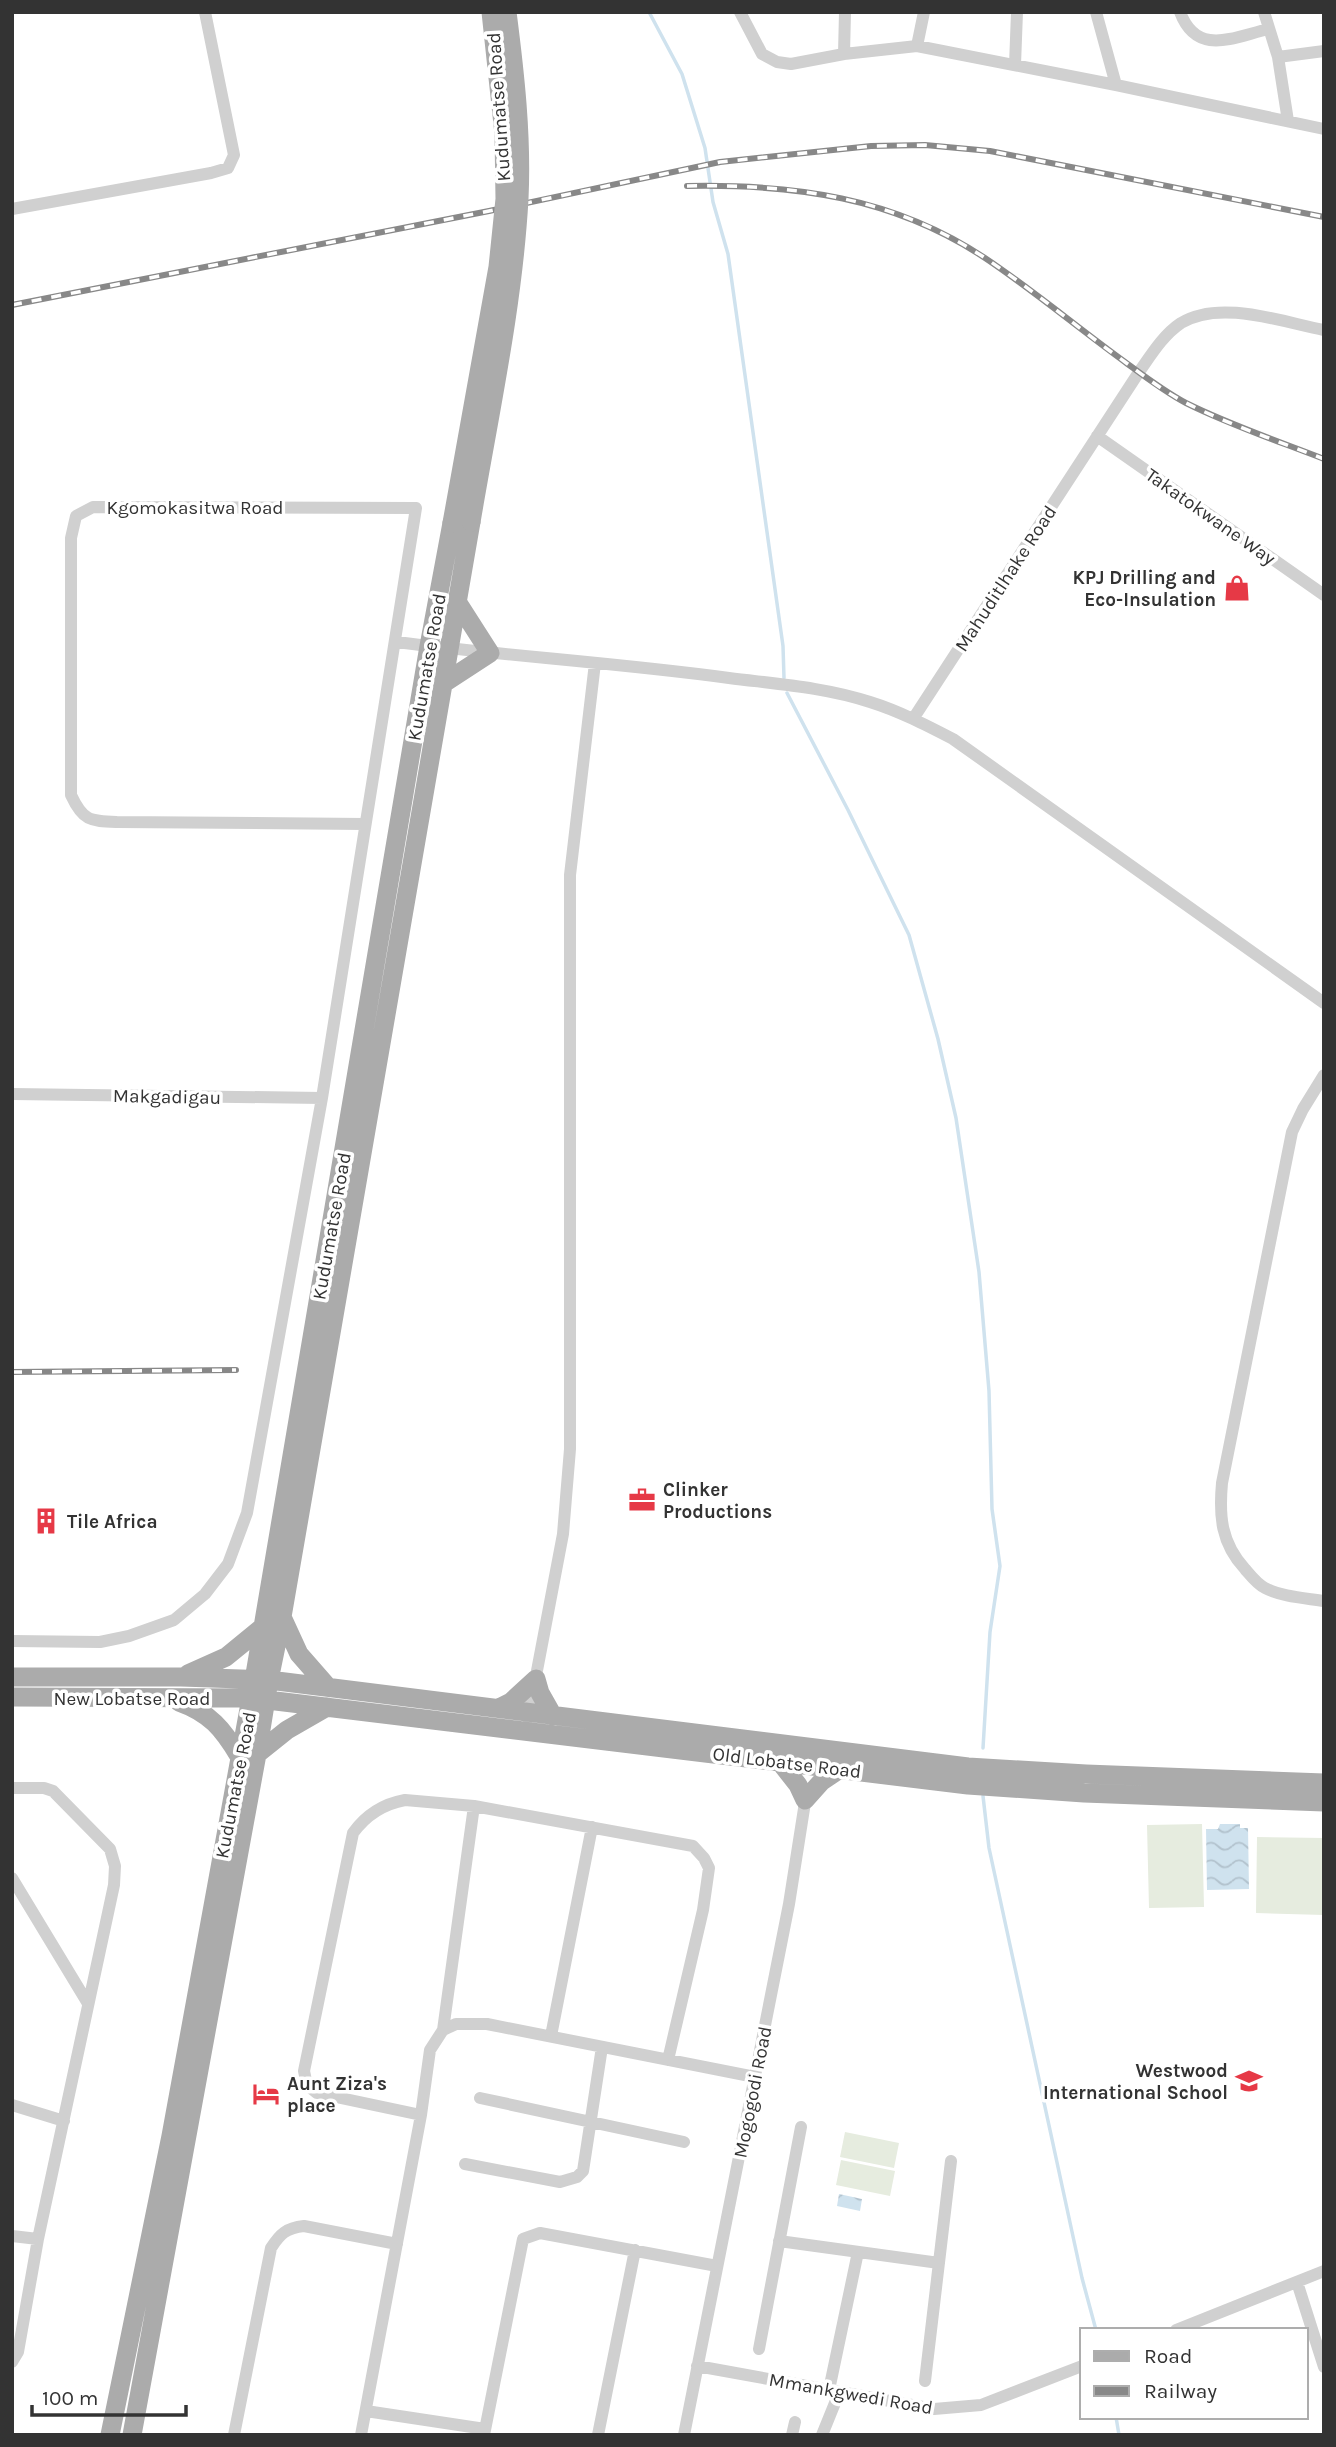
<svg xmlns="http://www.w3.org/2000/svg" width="1336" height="2447" font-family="Karla,sans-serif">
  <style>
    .garden { fill: #e6ecdf }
    .water { fill: url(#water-waves) }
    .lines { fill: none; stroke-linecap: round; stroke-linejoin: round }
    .stream { stroke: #cfe2ee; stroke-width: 3.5 }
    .street { stroke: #d0d0d0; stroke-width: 12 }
    .primary { stroke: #ababab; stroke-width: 19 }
    .rail-casing { stroke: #888; stroke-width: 6 }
    .rail { stroke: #fff; stroke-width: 3.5; stroke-dasharray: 10; stroke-linecap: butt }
    .primary-bridge { stroke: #ababab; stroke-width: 19 }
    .labels { text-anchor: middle; stroke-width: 7; stroke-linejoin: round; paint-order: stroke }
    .street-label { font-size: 19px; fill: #333; stroke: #fff }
    .poi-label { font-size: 19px; font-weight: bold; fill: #333; stroke: #fff; text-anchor: start }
  </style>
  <defs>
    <pattern id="water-waves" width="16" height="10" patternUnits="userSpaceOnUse" patternTransform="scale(1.75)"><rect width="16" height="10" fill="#cfe2ee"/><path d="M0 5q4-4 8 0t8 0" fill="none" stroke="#b2c2cd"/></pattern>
  </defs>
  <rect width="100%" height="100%" fill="#fff"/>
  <path class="garden" d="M1202 1824 1204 1907 1149 1908 1147 1825Z
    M1257 1837 1324 1838V1915L1256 1913Z
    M845 2132 899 2143 894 2168 840 2157Z
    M841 2160 895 2171 890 2196 836 2185Z"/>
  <path class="water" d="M1220 1824H1240V1828H1248L1249 1889 1207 1890 1206 1829H1218Z
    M839 2194 862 2199 860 2211 837 2206Z"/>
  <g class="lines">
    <path class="stream" d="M649 12 682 74 705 148 713 202 728 254 783 646 784 678
      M787 693 848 810 909 935 938 1039 956 1118 979 1272 989 1391 992 1509 1000 1566 990 1632 983 1748
      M983 1796 989 1848 1082 2278 1096 2330
      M1116 2417 1119 2435"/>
    <path class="street" d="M740 12 762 54 777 62 791 64 844 54 917 46 1116 85 1324 129
      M1096 12 1116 85
      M1180 12C1197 57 1233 37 1269 29
      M1264 12 1278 57 1288 121
      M917 46 924 12
      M844 54 845 12
      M1278 57 1324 51
      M1015 65 1017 12
      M12 209 211 173 228 168 234 155 205 12
      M1097 436 1324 595
      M396 642C507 656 618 663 729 678 776 684 824 687 870 702 899 711 926 725 953 739L1324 1003
      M913 719 1139 372C1151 355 1163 335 1181 323 1220 299 1282 322 1324 330
      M1324 1075 1303 1109 1292 1132 1222 1483C1219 1516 1221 1543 1245 1569 1251 1576 1257 1584 1265 1588 1282 1597 1305 1598 1324 1601
      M12 1094 322 1098
      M12 1641 100 1642 129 1636 174 1620 205 1594 228 1564 247 1513 322 1098 416 508 93 507 76 516 71 538V795C83 821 90 821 117 822L365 824
      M528 1718 563 1534 570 1449V875L595 663
      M12 1788H44L53 1791 110 1849 115 1866 114 1885 38 2239 18 2352 12 2362
      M12 1878 87 2002
      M443 2030 474 1806
      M551 2036 592 1827
      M480 2098 684 2142
      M12 2105 64 2121
      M421 2115 317 2093 307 2085 304 2071 353 1833C366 1815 383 1804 405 1800L474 1806 693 1846 704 1858 709 1868 703 1910 668 2060
      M465 2164 560 2182 577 2177 583 2171 602 2047
      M12 2236 38 2239
      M779 2241 939 2263
      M1297 2282 1324 2367
      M1176 2330 1324 2271
      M759 2349 801 2127
      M697 2366 934 2409 981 2405 1082 2366
      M925 2381 951 2161
      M829 2390 858 2252
      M366 2411 485 2429
      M234 2435 271 2248C280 2234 286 2228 304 2226L397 2244
      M361 2435 421 2115 430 2050 443 2030 456 2024H487L755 2077
      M484 2435 523 2239 540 2233 717 2266
      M598 2435 635 2250
      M684 2435 789 1904 806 1796
      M792 2435 795 2422
      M822 2435 839 2393"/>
    <path class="primary" d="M444 683 490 653 458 603
      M282 1617 299 1654 327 1686
      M188 1674 226 1657 264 1626
      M12 1677H181L269 1680 968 1767 1086 1774 1324 1783
      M12 1697 251 1698 968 1785 1084 1793 1324 1802
      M179 1702C210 1713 223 1729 239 1756
      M499 1708 511 1702 536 1679 540 1693 553 1716
      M257 1754 287 1730 327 1707
      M780 1762 798 1785 805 1800 822 1781 840 1769
      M110 2435 171 2136 251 1698 429 646 452 523
      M132 2435 257 1754 269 1680 282 1617 471 522"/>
    <g class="rail-casing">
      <path id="rail" d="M687 186C794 184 893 197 985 258 1033 290 1078 328 1125 362 1144 376 1165 392 1186 403 1230 425 1278 441 1324 459
        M12 305 489 211 720 162 871 146 925 145 990 151 1324 217
        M12 1372 236 1370"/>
    </g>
    <use href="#rail" class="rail"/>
    <path class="primary-bridge" d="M471 522C489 415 513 307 519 199 522 137 515 74 507 12
      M452 523 498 267 505 199 504 134 491 12"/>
  </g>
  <defs>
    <g id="shop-bare" transform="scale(2.1)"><path d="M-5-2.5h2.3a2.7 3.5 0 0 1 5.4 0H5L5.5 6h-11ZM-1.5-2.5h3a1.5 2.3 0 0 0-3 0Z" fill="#e63946" stroke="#fff" stroke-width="2.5" paint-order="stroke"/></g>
    <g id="office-bare" transform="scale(2.1)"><path d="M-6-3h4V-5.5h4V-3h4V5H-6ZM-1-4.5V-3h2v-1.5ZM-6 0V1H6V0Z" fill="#e63946" stroke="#fff" stroke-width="2.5" paint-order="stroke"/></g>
    <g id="building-bare" transform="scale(2.1)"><path d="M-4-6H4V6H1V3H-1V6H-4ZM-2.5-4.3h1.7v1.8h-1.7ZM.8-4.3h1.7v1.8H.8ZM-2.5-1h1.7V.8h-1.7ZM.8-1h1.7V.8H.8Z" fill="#e63946" stroke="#fff" stroke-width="2.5" paint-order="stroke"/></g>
    <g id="school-bare" transform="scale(2.1)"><path d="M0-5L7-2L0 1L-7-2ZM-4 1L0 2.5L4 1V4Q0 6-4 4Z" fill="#e63946" stroke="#fff" stroke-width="2.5" paint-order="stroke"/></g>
    <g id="hotel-bare" transform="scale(2.1)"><path d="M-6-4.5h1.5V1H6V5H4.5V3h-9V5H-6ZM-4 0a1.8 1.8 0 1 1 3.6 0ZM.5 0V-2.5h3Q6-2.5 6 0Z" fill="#e63946" stroke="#fff" stroke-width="2.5" paint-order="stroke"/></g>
  </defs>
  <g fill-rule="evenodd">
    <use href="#shop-bare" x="1237" y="588"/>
    <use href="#office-bare" x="642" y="1500"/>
    <use href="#building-bare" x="46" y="1521"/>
    <use href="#school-bare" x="1249" y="2081"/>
    <use href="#hotel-bare" x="266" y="2094"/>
  </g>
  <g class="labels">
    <g class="street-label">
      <text transform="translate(498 107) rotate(-94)" y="7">Kudumatse Road</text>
      <text x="195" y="514">Kgomokasitwa Road</text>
      <text transform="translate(1211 516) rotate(35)" y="7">Takatokwane Way</text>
      <text transform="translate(1005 578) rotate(-57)" y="7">Mahuditlhake Road</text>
      <text transform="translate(426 667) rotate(-80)" y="7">Kudumatse Road</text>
      <text transform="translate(167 1096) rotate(1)" y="7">Makgadigau</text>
      <text transform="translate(331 1226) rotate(-80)" y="7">Kudumatse Road</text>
      <text x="132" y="1705">New Lobatse Road</text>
      <text transform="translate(787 1762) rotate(7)" y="7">Old Lobatse Road</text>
      <text transform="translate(235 1785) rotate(-79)" y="7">Kudumatse Road</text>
      <text transform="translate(752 2092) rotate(-79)" y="7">Mogogodi Road</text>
      <text transform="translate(851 2393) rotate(10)" y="7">Mmankgwedi Road</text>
    </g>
    <g class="poi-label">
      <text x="1216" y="584" text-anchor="end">KPJ Drilling and<tspan x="1216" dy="22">Eco-Insulation</tspan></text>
      <text x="663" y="1496">Clinker<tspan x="663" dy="22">Productions</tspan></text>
      <text x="67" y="1528">Tile Africa</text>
      <text x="1228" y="2077" text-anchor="end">Westwood<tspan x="1228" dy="22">International School</tspan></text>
      <text x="287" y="2090">Aunt Ziza's<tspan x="287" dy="22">place</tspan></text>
    </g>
  </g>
  <rect width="1336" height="2447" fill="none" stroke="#333333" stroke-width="28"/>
  <rect x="1080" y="2328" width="228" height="91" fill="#ffffff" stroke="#adadad" stroke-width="2"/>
  <rect x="1094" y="2351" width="35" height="10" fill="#ababab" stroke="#adadad" stroke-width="2"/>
  <text x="1144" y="2363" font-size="21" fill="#333333">Road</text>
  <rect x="1094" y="2386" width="35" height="10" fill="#888888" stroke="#adadad" stroke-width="2"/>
  <text x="1144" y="2398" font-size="21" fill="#333333">Railway</text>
  <path d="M32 2405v10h154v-10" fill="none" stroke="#333333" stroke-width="3.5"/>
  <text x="42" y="2405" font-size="21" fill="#333333" stroke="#ffffff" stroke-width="5" paint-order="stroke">100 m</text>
</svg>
